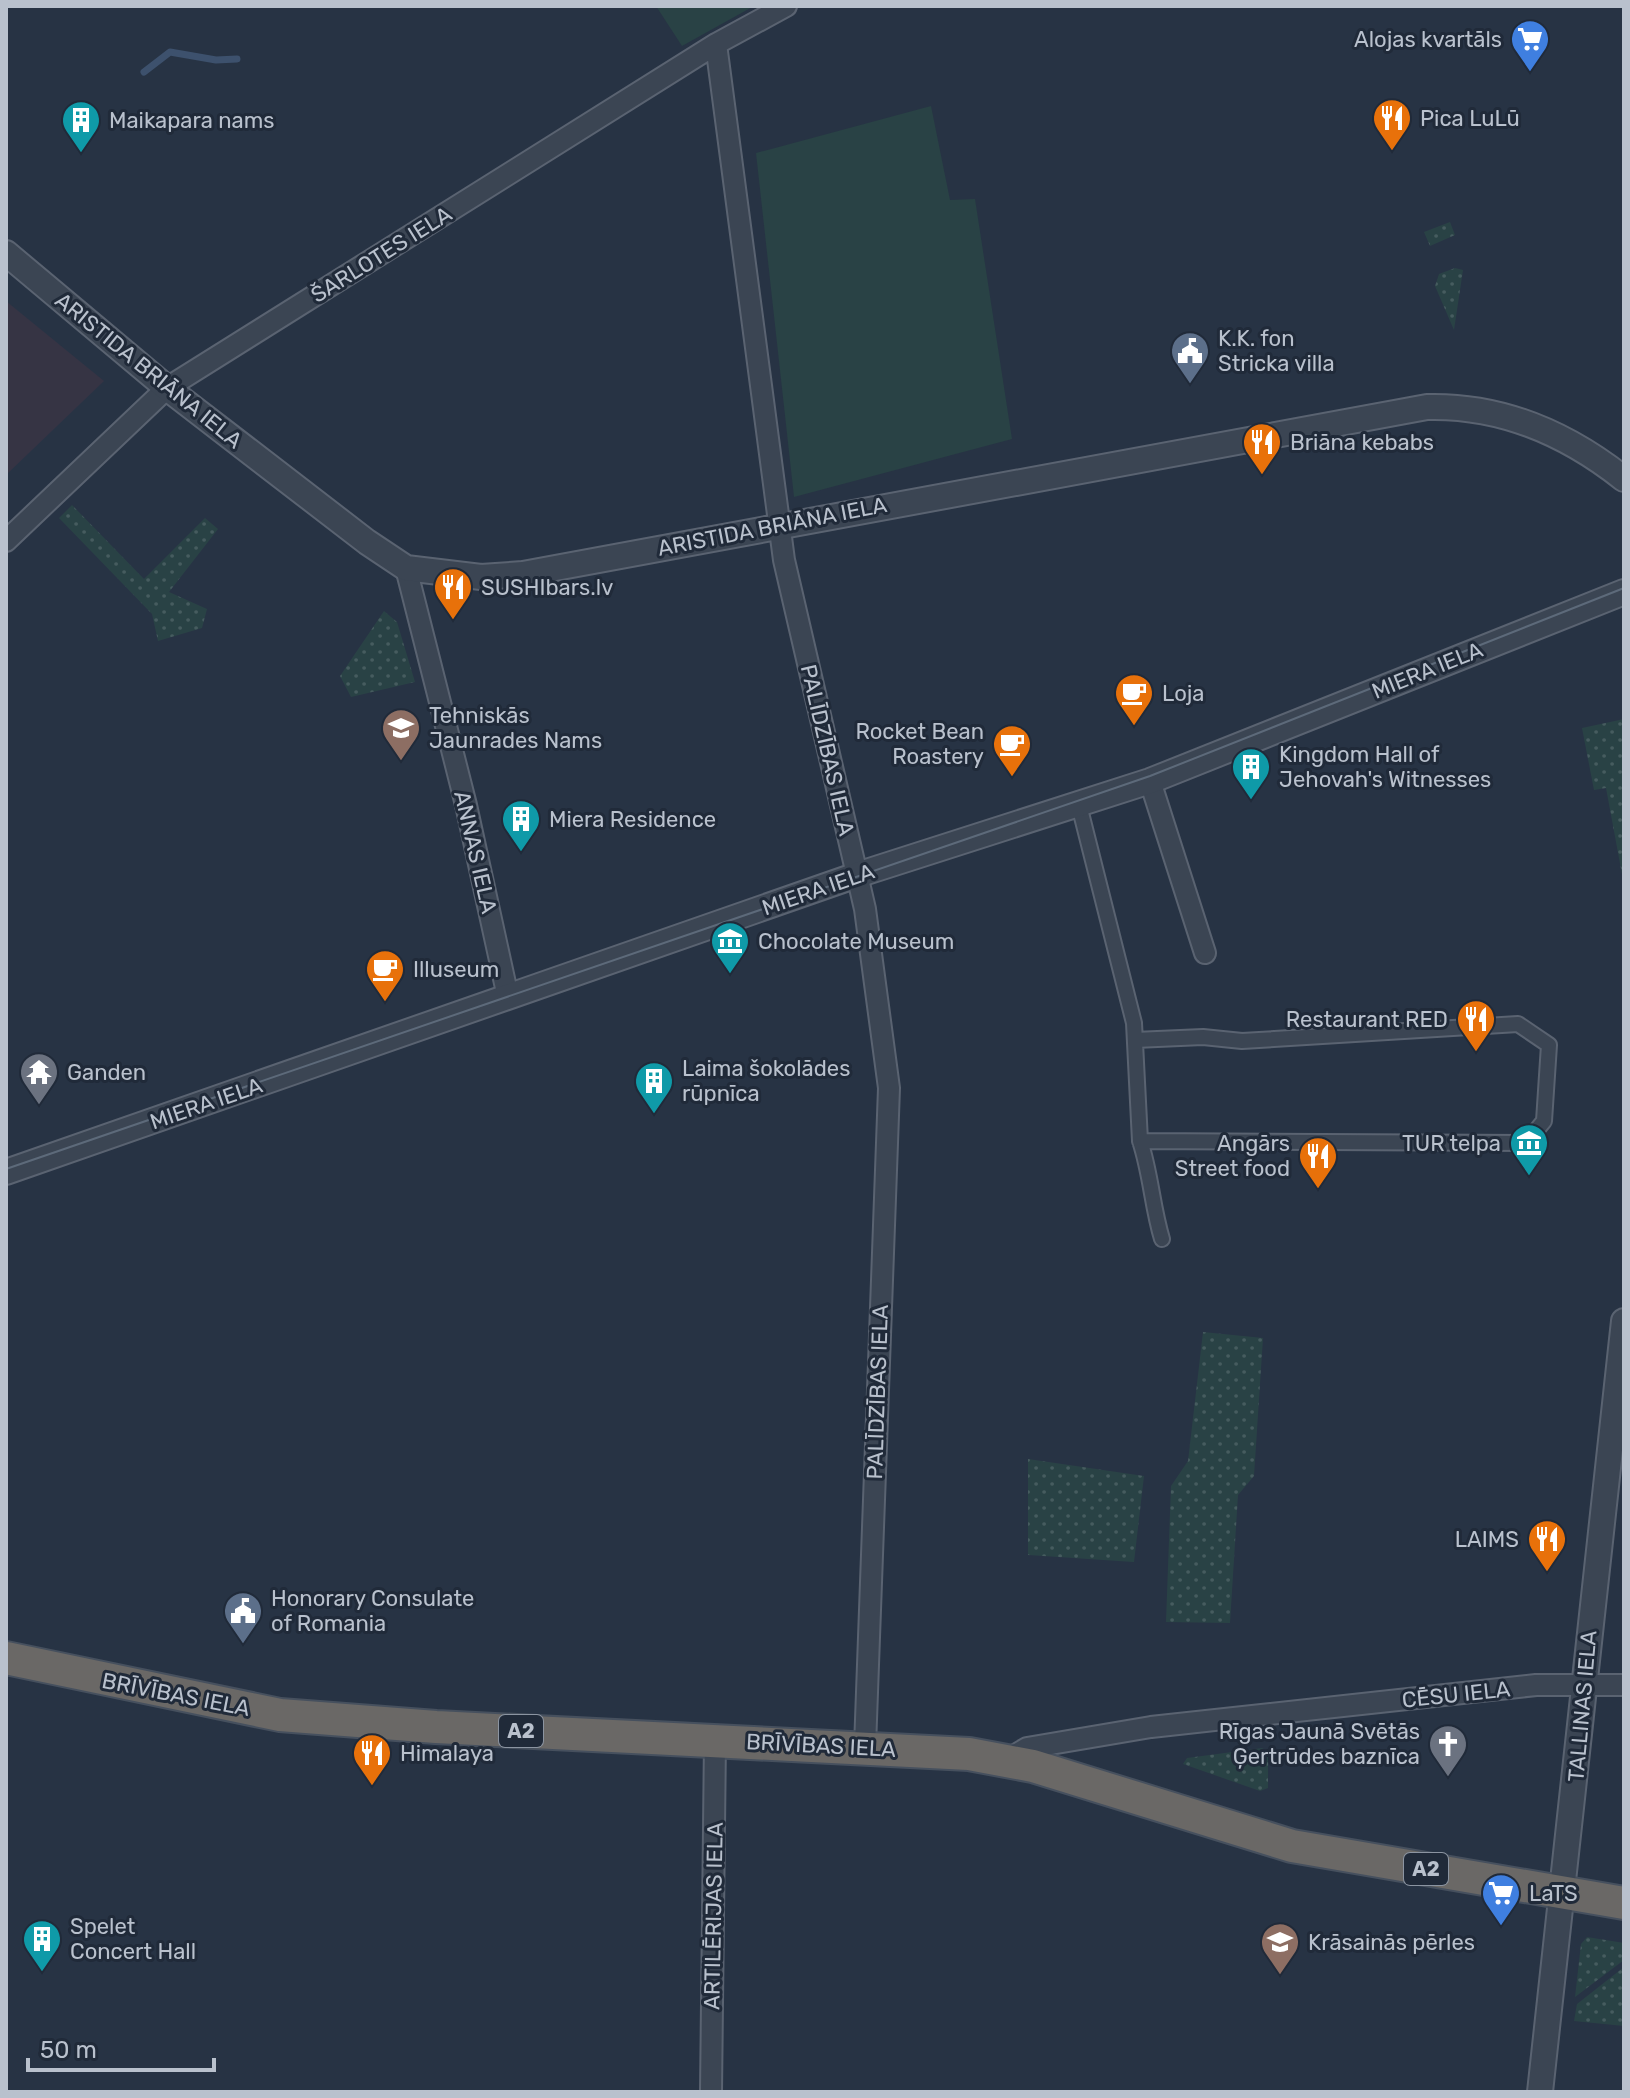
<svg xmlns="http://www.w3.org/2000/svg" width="1630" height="2098" font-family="Rubik,sans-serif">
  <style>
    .medical { fill: #363444 }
    .grass { fill: url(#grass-dots) }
    .park { fill: #294245 }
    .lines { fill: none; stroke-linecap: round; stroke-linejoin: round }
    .stream { stroke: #3d516d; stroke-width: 7 }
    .pedestrian-casing { stroke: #5a6371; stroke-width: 18 }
    .minor-casing { stroke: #5a6371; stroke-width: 24 }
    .tertiary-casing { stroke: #5a6371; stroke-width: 28 }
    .trunk-casing { stroke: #46505e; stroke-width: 36 }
    .pedestrian { stroke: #3b4553; stroke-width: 14 }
    .minor { stroke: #3b4553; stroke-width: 20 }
    .tertiary { stroke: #3b4553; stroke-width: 24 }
    .trunk { stroke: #6a6866; stroke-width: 32 }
    .tram { stroke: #5d6a7a; stroke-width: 2 }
    .labels { text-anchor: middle; stroke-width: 6; stroke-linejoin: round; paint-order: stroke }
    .shield { fill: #202a39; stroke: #8b94a1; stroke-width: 2 }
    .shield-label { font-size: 20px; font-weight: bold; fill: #b9c1cd }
    .poi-label { font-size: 22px; fill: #b9c1cd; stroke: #202a39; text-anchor: start }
    .street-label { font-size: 22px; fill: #b9c1cd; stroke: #202a39 }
  </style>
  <defs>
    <pattern id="grass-dots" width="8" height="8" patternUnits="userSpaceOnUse" patternTransform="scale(2)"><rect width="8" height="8" fill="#294245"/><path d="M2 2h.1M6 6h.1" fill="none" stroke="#465c5f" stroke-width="1.8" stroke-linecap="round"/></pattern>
  </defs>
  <rect width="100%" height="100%" fill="#273344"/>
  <path class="medical" d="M6 301 104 381 6 475Z"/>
  <path class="grass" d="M1450 222 1455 235 1430 246 1424 232Z
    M1455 268 1463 270 1454 330 1435 286 1439 274Z
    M72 505 144 579 205 518 218 529 169 592 207 609 202 628 158 641 152 614 59 518Z
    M384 611 397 622 415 682 351 697 340 676Z
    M1624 719V885L1606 788 1594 790 1582 728Z
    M1203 1332 1263 1338 1254 1476 1238 1495 1230 1623 1166 1622 1171 1486 1188 1461Z
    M1028 1459 1144 1476 1134 1562 1028 1555Z
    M1262 1748 1268 1752V1788L1260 1791 1183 1764 1187 1758Z
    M1587 1937 1624 1943V1960L1575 1997 1581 1944Z
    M1624 1967V2026L1574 2021 1577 2004Z"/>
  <path class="park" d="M656 6H754L682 46Z
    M931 106 950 200 975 199 1012 439 794 497 756 153Z"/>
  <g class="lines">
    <path class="stream" d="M144 72 170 52 216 60 237 59"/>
    <g class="pedestrian-casing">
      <path id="pedestrian" d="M1079 805 1134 1023 1140 1141 1526 1143 1544 1121 1549 1045 1518 1024 1242 1041 1203 1037 1135 1040
        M1140 1141C1151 1174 1152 1206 1162 1239"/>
    </g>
    <g class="minor-casing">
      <path id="minor" d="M716 44 784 560 865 909 889 1088 865 1747
        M6 541 167 388 716 44 786 6
        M406 568 466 805 508 997
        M1150 781 1205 953
        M1007 1760 1027 1748 1151 1727 1536 1685H1624
        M711 2092 715 1740"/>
    </g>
    <g class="tertiary-casing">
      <path id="tertiary" d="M6 253 167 388 367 542 406 568 481 577 523 574 1427 407C1501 405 1566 433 1624 479
        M6 1172 857 875 1150 781 1624 592
        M1540 2092 1624 1321"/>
    </g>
    <g class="trunk-casing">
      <path id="trunk" d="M6 1658 280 1715 436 1727 969 1754 1033 1766 1292 1846 1624 1903"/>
    </g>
    <use href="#pedestrian" class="pedestrian"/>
    <use href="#minor" class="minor"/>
    <use href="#tertiary" class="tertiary"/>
    <use href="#trunk" class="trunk"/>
    <path class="tram" d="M6 1169 1150 776 1624 588"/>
  </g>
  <defs>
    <g id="supermarket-pin" transform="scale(2)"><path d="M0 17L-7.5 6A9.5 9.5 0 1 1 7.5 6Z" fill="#3f7fe0" stroke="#202a39"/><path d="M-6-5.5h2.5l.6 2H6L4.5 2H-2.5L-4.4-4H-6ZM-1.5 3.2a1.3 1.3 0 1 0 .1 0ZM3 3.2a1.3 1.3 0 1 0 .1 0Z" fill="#fff"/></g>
    <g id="restaurant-pin" transform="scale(2)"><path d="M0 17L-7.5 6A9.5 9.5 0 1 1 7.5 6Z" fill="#e8710a" stroke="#202a39"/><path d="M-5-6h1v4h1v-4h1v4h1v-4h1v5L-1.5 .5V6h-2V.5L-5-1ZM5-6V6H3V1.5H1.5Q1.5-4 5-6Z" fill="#fff"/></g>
    <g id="building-pin" transform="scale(2)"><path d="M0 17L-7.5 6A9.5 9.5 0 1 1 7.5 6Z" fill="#0f9aa8" stroke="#202a39"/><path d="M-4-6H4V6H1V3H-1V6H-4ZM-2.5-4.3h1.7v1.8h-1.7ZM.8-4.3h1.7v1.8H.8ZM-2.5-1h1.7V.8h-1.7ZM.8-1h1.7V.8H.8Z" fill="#fff"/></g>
    <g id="civic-pin" transform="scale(2)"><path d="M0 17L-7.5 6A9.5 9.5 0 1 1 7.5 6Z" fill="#5c6f8a" stroke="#202a39"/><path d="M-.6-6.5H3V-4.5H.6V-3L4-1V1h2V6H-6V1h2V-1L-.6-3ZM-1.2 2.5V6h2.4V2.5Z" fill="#fff"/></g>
    <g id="cafe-pin" transform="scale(2)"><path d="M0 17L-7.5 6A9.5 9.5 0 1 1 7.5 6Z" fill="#e8710a" stroke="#202a39"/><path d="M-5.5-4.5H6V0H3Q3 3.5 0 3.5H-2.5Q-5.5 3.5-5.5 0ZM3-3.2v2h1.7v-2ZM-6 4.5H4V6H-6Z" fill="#fff"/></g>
    <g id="school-pin" transform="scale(2)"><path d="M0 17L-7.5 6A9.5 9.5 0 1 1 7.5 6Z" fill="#8d6e63" stroke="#202a39"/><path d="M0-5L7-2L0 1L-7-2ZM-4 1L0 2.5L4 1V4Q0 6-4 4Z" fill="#fff"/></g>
    <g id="museum-pin" transform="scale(2)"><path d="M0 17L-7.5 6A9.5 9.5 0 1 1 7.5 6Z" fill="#0f9aa8" stroke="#202a39"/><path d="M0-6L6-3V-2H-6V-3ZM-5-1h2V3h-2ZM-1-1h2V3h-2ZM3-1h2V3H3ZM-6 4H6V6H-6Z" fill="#fff"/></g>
    <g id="temple-pin" transform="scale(2)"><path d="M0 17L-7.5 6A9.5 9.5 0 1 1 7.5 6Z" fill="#6b7280" stroke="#202a39"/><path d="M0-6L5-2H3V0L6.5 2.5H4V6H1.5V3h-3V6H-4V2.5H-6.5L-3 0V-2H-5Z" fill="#fff"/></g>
    <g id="church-pin" transform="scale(2)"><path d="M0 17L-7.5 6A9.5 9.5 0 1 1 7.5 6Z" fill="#6b7280" stroke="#202a39"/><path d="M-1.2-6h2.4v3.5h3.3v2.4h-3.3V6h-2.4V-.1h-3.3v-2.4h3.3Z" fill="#fff"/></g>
  </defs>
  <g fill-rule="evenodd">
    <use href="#supermarket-pin" x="1530" y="39"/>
    <use href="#restaurant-pin" x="1392" y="118"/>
    <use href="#building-pin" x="81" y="120"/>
    <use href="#civic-pin" x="1190" y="351"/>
    <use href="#restaurant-pin" x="1262" y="442"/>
    <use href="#restaurant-pin" x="453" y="587"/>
    <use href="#cafe-pin" x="1134" y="693"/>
    <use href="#school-pin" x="401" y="728"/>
    <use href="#cafe-pin" x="1012" y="744"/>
    <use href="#building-pin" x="1251" y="767"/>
    <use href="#building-pin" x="521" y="819"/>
    <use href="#museum-pin" x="730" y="941"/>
    <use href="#cafe-pin" x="385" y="969"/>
    <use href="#restaurant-pin" x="1476" y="1019"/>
    <use href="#temple-pin" x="39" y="1072"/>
    <use href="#building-pin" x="654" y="1081"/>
    <use href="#museum-pin" x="1529" y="1143"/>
    <use href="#restaurant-pin" x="1318" y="1156"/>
    <use href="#restaurant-pin" x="1547" y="1539"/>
    <use href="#civic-pin" x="243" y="1611"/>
    <use href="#church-pin" x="1448" y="1744"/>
    <use href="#restaurant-pin" x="372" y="1753"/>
    <use href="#supermarket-pin" x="1501" y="1893"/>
    <use href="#building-pin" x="42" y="1939"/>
    <use href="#school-pin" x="1280" y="1942"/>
  </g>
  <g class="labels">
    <g class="shield">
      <rect x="499" y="1715" width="44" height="32" rx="6"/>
      <rect x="1404" y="1853" width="44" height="32" rx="6"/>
    </g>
    <g class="shield-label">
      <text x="521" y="1738">A2</text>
      <text x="1426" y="1876">A2</text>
    </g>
    <g class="poi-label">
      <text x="1502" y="47" text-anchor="end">Alojas kvartāls</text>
      <text x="1420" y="126">Pica LuLū</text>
      <text x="109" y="128">Maikapara nams</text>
      <text x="1218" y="346">K.K. fon<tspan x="1218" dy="25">Stricka villa</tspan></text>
      <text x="1290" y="450">Briāna kebabs</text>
      <text x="481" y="595">SUSHIbars.lv</text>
      <text x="1162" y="701">Loja</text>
      <text x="429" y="723">Tehniskās<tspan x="429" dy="25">Jaunrades Nams</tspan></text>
      <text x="984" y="739" text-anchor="end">Rocket Bean<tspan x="984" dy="25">Roastery</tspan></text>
      <text x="1279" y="762">Kingdom Hall of<tspan x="1279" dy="25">Jehovah's Witnesses</tspan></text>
      <text x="549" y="827">Miera Residence</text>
      <text x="758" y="949">Chocolate Museum</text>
      <text x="413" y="977">Illuseum</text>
      <text x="1448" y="1027" text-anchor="end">Restaurant RED</text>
      <text x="682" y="1076">Laima šokolādes<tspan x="682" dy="25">rūpnīca</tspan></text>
      <text x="67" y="1080">Ganden</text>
      <text x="1290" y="1151" text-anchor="end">Angārs<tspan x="1290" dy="25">Street food</tspan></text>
      <text x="1501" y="1151" text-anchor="end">TUR telpa</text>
      <text x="1519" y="1547" text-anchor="end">LAIMS</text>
      <text x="271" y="1606">Honorary Consulate<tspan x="271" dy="25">of Romania</tspan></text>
      <text x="1420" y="1739" text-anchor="end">Rīgas Jaunā Svētās<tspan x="1420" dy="25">Ģertrūdes baznīca</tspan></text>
      <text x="400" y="1761">Himalaya</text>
      <text x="1529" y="1901">LaTS</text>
      <text x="70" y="1934">Spelet<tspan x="70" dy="25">Concert Hall</tspan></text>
      <text x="1308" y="1950">Krāsainās pērles</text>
    </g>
    <g class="street-label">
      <text transform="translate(381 254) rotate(-32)" y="8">ŠARLOTES IELA</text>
      <text transform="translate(149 370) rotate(39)" y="8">ARISTIDA BRIĀNA IELA</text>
      <text transform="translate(772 526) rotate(-11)" y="8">ARISTIDA BRIĀNA IELA</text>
      <text transform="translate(1427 670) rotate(-22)" y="8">MIERA IELA</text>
      <text transform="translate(828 750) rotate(77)" y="8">PALĪDZĪBAS IELA</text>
      <text transform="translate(476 852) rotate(77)" y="8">ANNAS IELA</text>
      <text transform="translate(818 889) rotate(-19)" y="8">MIERA IELA</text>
      <text transform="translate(206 1103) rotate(-19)" y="8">MIERA IELA</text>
      <text transform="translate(877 1392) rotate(-88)" y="8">PALĪDZĪBAS IELA</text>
      <text transform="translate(176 1694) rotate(11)" y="8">BRĪVĪBAS IELA</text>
      <text transform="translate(1456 1694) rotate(-6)" y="8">CĒSU IELA</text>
      <text transform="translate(1582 1706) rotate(-85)" y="8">TALLINAS IELA</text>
      <text transform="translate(821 1745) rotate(3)" y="8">BRĪVĪBAS IELA</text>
      <text transform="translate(713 1916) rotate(-89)" y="8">ARTILĒRIJAS IELA</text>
    </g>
  </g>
  <rect width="1630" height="2098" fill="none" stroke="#b9c1cd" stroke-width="16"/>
  <path d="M28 2058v12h186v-12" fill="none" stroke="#b9c1cd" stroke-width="4"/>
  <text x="40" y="2058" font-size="24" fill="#b9c1cd" stroke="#202a39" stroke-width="6" paint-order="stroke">50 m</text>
</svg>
